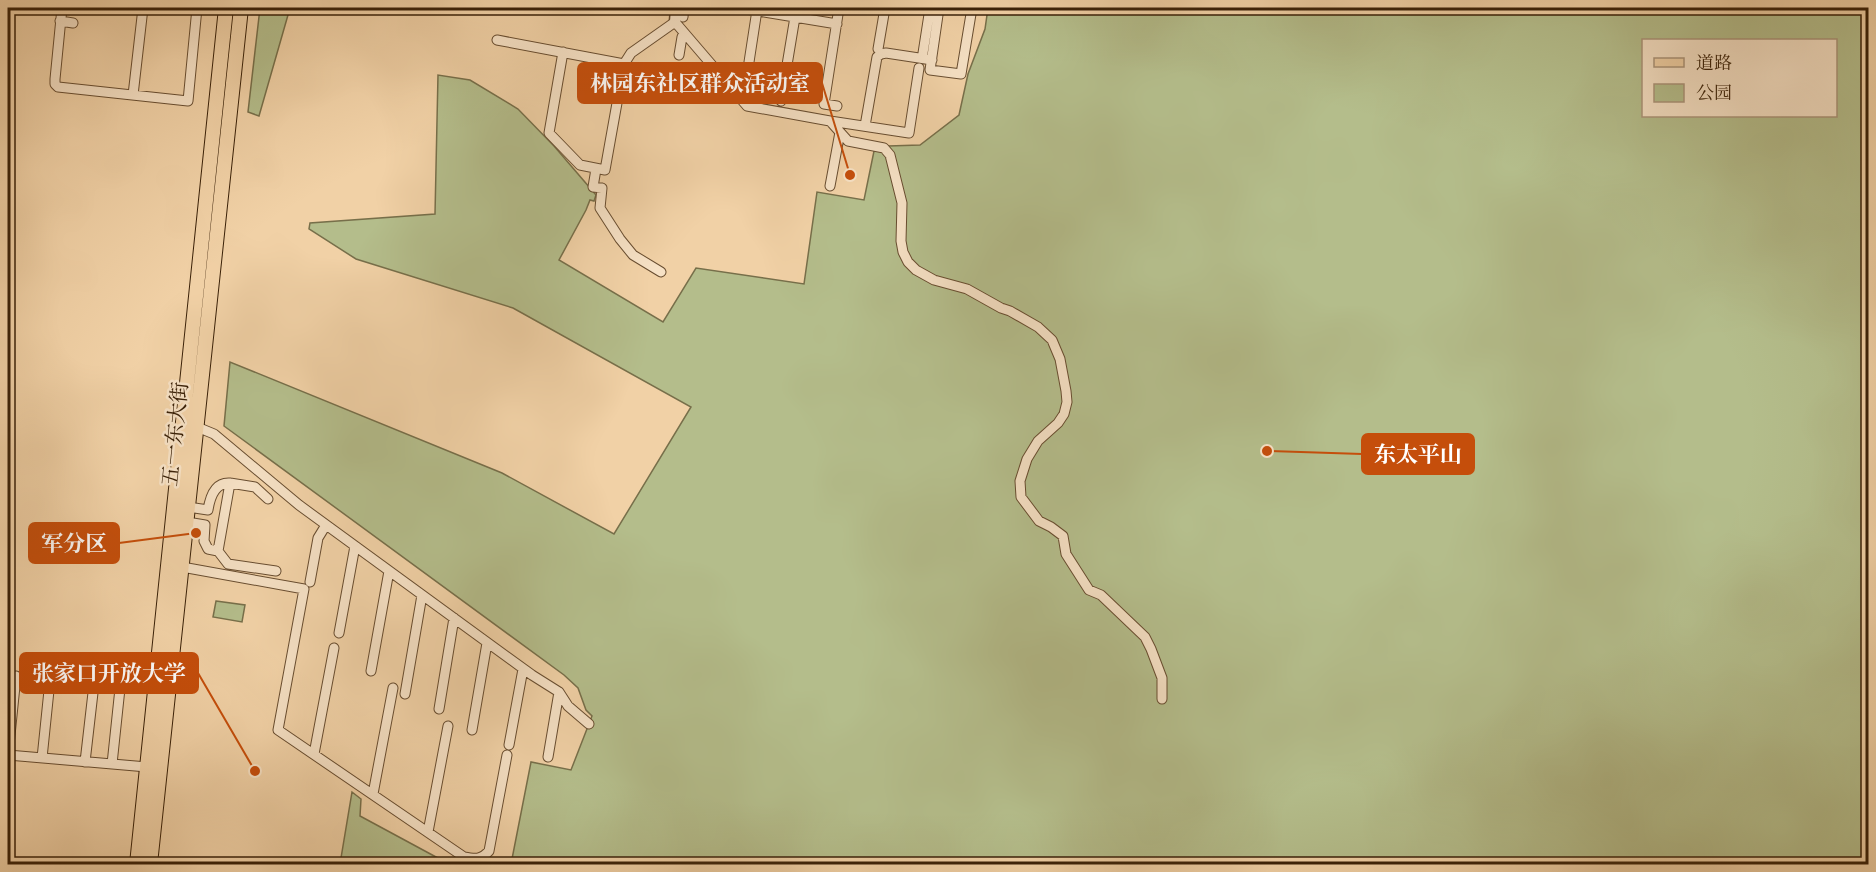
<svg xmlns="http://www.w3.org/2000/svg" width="1876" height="872" font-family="Vollkorn,'Noto Serif SC',serif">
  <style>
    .green { fill: #b4bd8b; stroke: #776f4a; stroke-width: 1.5; fill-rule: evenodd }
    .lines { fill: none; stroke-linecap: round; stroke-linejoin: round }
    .minor-casing { stroke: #684d30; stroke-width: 11 }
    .tertiary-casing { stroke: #684d30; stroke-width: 13 }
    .primary-casing { stroke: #3a2108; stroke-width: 16 }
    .minor { stroke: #f6e1c5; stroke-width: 9 }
    .tertiary { stroke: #f6e1c5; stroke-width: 10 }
    .primary { stroke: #f1d1a6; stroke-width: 14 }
    .labels { text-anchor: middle; stroke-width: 5; stroke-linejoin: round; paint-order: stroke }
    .street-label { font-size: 21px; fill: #3a2108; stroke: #f6e1c5 }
    .leader { fill: none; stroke: #c54e0b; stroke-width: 2 }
    .callout-dot { fill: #c54e0b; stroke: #f6e1c5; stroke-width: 2 }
    .callout { fill: #c54e0b; stroke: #c54e0b; stroke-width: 2 }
    .callout-label { font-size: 22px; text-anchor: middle; font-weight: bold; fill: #fff }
  </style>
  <rect width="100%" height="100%" fill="#f1d1a6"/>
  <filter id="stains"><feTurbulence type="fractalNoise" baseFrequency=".00333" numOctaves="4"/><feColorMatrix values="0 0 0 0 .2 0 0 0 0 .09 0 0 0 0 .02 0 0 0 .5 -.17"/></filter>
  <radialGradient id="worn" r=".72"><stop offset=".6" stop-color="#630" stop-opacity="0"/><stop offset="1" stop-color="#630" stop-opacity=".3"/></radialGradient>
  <path class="green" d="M260 8H290L259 116 248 112Z
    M988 8H1868V864H511L531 762 571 770 592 716 586 710 578 688 564 675 224 426 230 362 502 473 614 534 691 407 513 308 356 259 309 229 310 223 435 214 438 75 470 80 518 109 554 146 596 195 594 201 590 200 586 210 559 260 663 322 696 268 804 284 817 192 864 200 874 151 888 146 920 145 959 115 968 74 985 29ZM1644 40H1836V116H1644Z
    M216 601 245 605 242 622 213 617Z
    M352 792 361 799 360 816 449 864H340Z"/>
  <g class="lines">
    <g class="minor-casing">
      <path id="minor" d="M62 8 55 79V84L58 87 188 101 197 8
        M740 8 837 24
        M939 8 930 70 961 74 972 8
        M683 17 684 8
        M60 21 73 23
        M497 40 624 64 631 53 675 22 747 106 830 121 848 141 884 148 890 155 902 203 901 241 903 252 908 262 916 270 934 280 967 289 1001 308 1010 311 1038 327 1052 340 1060 359 1066 391 1067 402 1064 414 1058 423 1038 441 1027 459 1020 481 1021 497 1039 521 1051 527 1063 536 1066 554 1089 590 1101 595 1145 637 1151 649 1162 678V699
        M878 49 885 8
        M563 52 549 133 580 165 605 170 624 64
        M923 53 930 8
        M679 55 682 37
        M749 62 757 10
        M133 95 143 8
        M781 101 795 17
        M837 106 824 104 839 8
        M830 121 909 133 919 68
        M865 126 877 57 881 54 886 53 932 60
        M596 169 593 187 602 188 600 208 620 239 633 255 661 272
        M830 186 840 132
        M197 427 214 434 299 505 532 675 559 692 568 706 589 724
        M230 483 255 487 268 499
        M187 522 205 525 204 541 208 549 218 551 230 483C215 482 210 497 208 510L188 507
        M218 551 228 564 276 571
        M182 567 304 589 278 730 464 857C475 859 481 860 489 851L507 755
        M310 582 318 538 326 525
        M339 633 355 546
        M371 671 389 571
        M16 676 8 755 147 767
        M50 678 94 684 85 762
        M405 694 422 595
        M439 709 454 618
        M472 730 487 643
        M509 745 523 669
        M314 754 334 648
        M548 757 559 692
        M42 758 51 671
        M112 764 121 679 156 683
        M373 794 393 688
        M428 832 448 726"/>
    </g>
    <g class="tertiary-casing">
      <path id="tertiary" d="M675 22 676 8"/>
    </g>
    <g class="primary-casing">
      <path id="primary" d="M137 864 226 8
        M150 864 241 8"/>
    </g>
    <use href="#minor" class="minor"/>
    <use href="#tertiary" class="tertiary"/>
    <use href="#primary" class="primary"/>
  </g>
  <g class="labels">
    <g class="street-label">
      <text transform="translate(175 434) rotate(-84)" y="7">五一东大街</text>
    </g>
  </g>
  <path class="leader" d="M850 175L822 83M1267 451L1362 454M196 533L119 543M255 771L198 673"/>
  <g class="callout-dot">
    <circle cx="850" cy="175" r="6"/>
    <circle cx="1267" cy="451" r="6"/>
    <circle cx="196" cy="533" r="6"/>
    <circle cx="255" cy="771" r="6"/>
  </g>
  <g class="callout">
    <rect x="578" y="63" width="244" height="40" rx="6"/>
    <rect x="1362" y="434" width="112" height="40" rx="6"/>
    <rect x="29" y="523" width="90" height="40" rx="6"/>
    <rect x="20" y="653" width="178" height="40" rx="6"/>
  </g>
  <g class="callout-label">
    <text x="700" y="91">林园东社区群众活动室</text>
    <text x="1418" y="462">东太平山</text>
    <text x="74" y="551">军分区</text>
    <text x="109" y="681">张家口开放大学</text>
  </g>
  <rect width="1876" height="872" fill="none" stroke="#f1d1a6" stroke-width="30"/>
  <rect x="9" y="9" width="1858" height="854" fill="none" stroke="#3a2108" stroke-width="3"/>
  <rect x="15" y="15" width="1846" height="842" fill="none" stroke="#3a2108" stroke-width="1.5"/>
  <rect x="1642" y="39" width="195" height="78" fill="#f6e1c5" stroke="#ab9479" stroke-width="1.5"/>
  <rect x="1654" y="58" width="30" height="9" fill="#f1d1a6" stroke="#ab9479" stroke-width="1.5"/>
  <text x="1696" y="69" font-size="18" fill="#3a2108">道路</text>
  <rect x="1654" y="84" width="30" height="18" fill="#b4bd8b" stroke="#ab9479" stroke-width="1.5"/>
  <text x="1696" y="99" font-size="18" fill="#3a2108">公园</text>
  <rect width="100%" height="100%" filter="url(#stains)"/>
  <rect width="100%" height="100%" fill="url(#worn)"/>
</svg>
